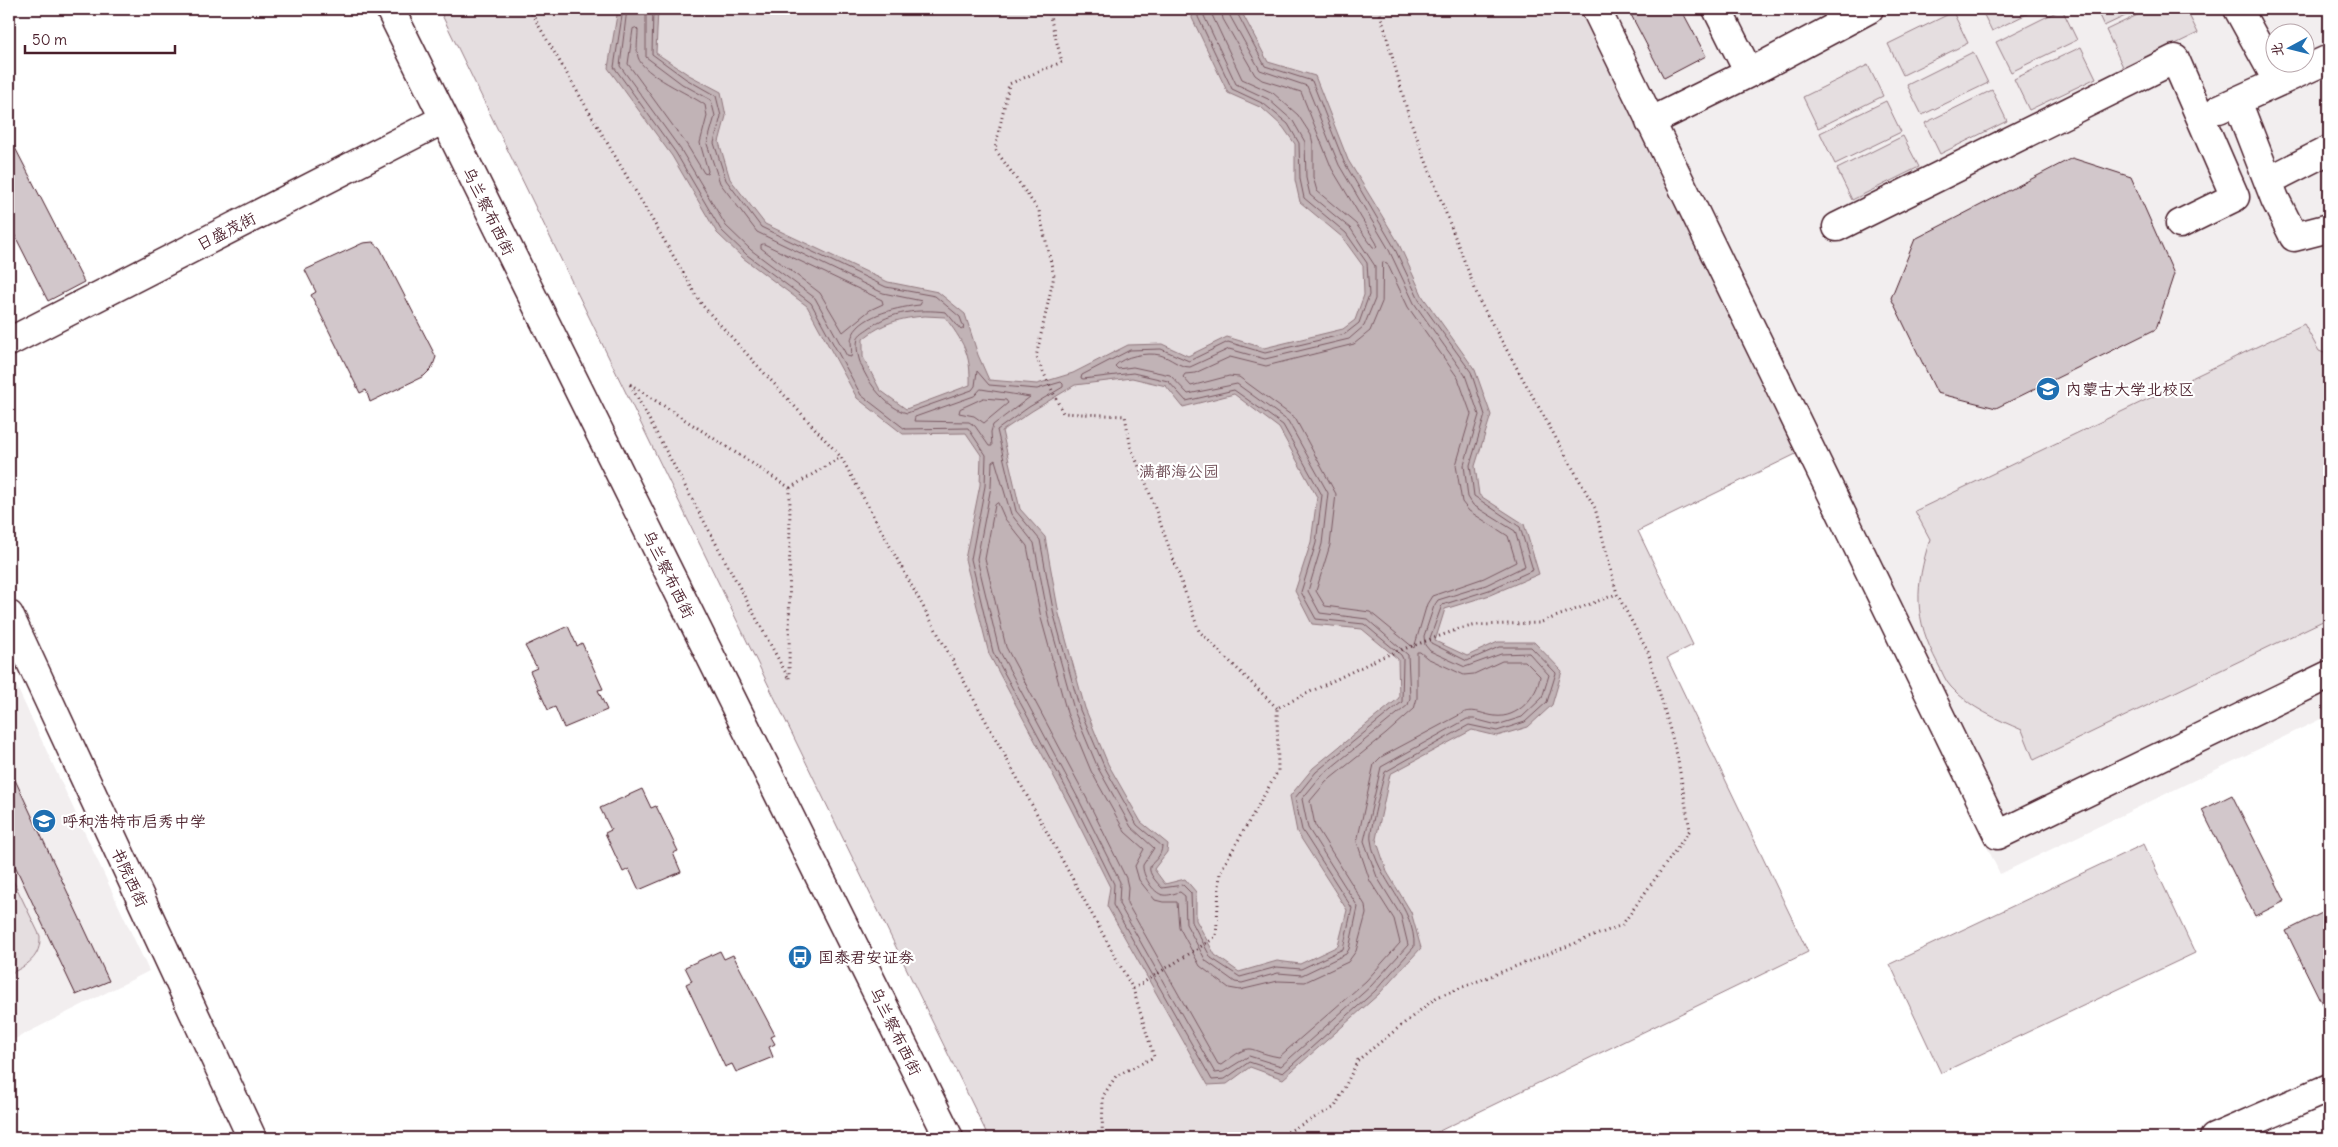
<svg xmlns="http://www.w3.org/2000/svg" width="2338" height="1147" font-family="Delius,'LXGW WenKai TC',sans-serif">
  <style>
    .built { fill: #f2eeef; fill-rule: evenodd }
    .green { fill: #e5dee0; stroke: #987e86 }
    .water { fill: #c1b3b6; stroke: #91787e; fill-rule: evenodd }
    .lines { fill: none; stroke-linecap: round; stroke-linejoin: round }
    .shore { stroke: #7a5a63; stroke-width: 1 }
    .building { fill: #d2c7cb; stroke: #4a1f2b }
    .minor-casing { stroke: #4a1f2b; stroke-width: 31 }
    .path { stroke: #4a1f2b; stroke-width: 3; stroke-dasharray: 1 4; stroke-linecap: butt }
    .minor { stroke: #fff; stroke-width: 28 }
    .labels { text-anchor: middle; stroke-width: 4.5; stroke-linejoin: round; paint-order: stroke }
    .street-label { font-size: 16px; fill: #4a1f2b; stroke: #fff }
    .poi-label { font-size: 16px; fill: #4a1f2b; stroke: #fff; text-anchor: start }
    .park-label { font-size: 16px; fill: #714f58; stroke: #fff }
  </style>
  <rect width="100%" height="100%" fill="#fff"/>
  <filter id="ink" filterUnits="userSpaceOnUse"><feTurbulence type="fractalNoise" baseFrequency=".02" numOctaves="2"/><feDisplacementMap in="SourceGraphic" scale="10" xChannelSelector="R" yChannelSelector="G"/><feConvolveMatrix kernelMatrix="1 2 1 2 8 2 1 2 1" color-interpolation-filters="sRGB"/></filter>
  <g filter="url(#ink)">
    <path class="built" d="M1584 9H2329V715L2000 874ZM2276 32H2306V62H2276Z
      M9 670 149 971 9 1042Z"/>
    <path class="green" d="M439 9H1583L1798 453 1638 531 1693 645 1667 658 1808 952 1425 1138H989Z
      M1981 9H2037L1992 31Z
      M2062 9 2077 40 2011 72 1996 42Z
      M2096 9H2140L2104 26Z
      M2150 9H2186L2198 33 2124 69 2106 30Z
      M1953 12 1968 43 1903 75 1888 44Z
      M2081 47 2096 78 2029 110 2014 79Z
      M1973 52 1988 83 1922 115 1907 85Z
      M1868 65 1883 96 1818 128 1803 97Z
      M1992 90 2007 121 1940 154 1925 123Z
      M1886 101 1901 132 1835 164 1820 133Z
      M1903 136 1919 167 1852 200 1837 169Z
      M2304 324 2319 351 2329 355V618L2034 760 2022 730C1997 719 1970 708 1951 687 1945 681 1942 671 1938 664 1913 617 1915 587 1930 539L1915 511Z
      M2144 844 2195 953 1941 1073 1890 964Z
      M9 872 40 936C41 957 27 966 9 974Z"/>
    <path class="water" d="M616 9H658L656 53 689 75 721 92 726 116 719 142 730 179 765 224 888 282 938 292 965 314 978 355 989 380 1037 384 1073 373 1128 345 1162 344 1188 356 1227 337 1264 348 1343 329 1355 320 1364 295 1363 266 1342 237 1300 202 1295 180V144L1283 127 1262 108 1228 93 1192 18 1193 9H1240L1268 62 1315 76 1348 160 1398 242 1423 297 1475 370 1491 415 1475 466 1479 495 1524 524 1539 574 1490 595 1445 609 1435 641 1467 656 1498 642H1534L1562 671 1552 705 1528 727 1497 736 1472 730 1390 774 1376 839 1387 872 1411 912 1421 948 1379 994 1283 1079 1250 1067 1227 1084 1208 1085 1107 906 1110 887 1069 805 989 654 965 559 980 485 981 455 966 433 903 434 857 398 807 306 743 258 717 233 672 156 608 68 617 15ZM925 316 945 317C963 342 971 353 970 385L906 409 880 390 863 357V339C882 323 900 318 925 316ZM1132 378 1166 386 1183 407 1234 394 1279 428 1317 497 1311 542 1295 591 1312 624 1362 629 1398 659 1399 698 1313 768 1290 796 1297 832 1347 910 1338 946 1300 964 1277 961 1239 972 1215 955 1196 920V892L1185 879 1165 884 1154 869 1167 852 1168 844 1141 822 1108 764 1085 708 1059 614 1045 537 1020 509 1002 431 1032 411 1075 385Z"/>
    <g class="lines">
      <path class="shore" d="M621 9 622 16 614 67 676 153 721 230 747 255 811 303 861 395 905 429 968 428 986 455 985 486 971 559 993 652 1074 803 1114 884 1113 905 1212 1080 1225 1079 1249 1062 1283 1073 1375 991 1414 947C1416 908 1376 879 1371 840 1369 831 1382 784 1385 772L1469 725 1497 731 1525 722 1547 702 1556 673 1531 647H1499L1467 661 1431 643 1430 638 1442 605 1489 590 1533 570 1520 527 1474 496 1470 465 1485 415 1471 372 1419 300 1393 245 1344 162 1312 81 1265 66 1235 9
        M627 9 620 66 681 150 726 226 751 250 815 298 847 356 851 357C853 350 849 341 853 334 863 314 900 307 920 305L922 301 883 293 757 232 720 183 707 144 715 116 711 100 682 84 646 57V9
        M653 9 652 54 686 79 716 96 721 116 714 143 726 180 761 227 886 287 935 296 960 317 964 328 961 330 946 312C919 309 891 311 869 328 865 331 859 334 858 338 851 364 883 408 907 413L972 390 975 386 977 371 989 385 1037 389 1061 382 1063 384V387L1029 407 997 430 1016 511 1040 540 1054 615 1080 710 1104 766 1137 825 1162 846C1161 867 1135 860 1162 888L1183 885 1191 893 1192 922 1211 958 1240 977 1277 967 1301 969 1343 949 1352 908 1302 830 1295 798 1316 772 1402 702 1403 659 1401 655 1364 624 1316 619 1301 592 1316 543 1322 495 1283 425 1234 390 1186 401 1168 381 1133 373 1083 379 1081 378 1082 375 1130 350 1161 349 1189 361 1228 342 1265 353 1345 334 1359 323 1369 295 1367 263 1346 233 1304 198 1300 179 1299 143 1288 124 1264 104 1232 89 1198 17V9
        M1204 9V16L1236 84 1268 99 1293 121 1305 142 1306 178 1310 195 1351 229 1375 266V299L1364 326 1349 339 1265 359 1229 349 1190 367C1179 367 1171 358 1160 355 1147 352 1123 356 1115 366L1118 369 1133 367 1170 375 1188 394 1237 384 1288 421 1328 493 1322 544 1308 591 1320 613 1367 619 1408 655 1410 698 1408 705 1321 776 1302 799 1308 828 1358 907 1349 949 1346 954 1302 975 1278 973 1242 983 1235 982 1206 961 1186 924 1185 896 1180 892C1175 893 1169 896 1163 895 1153 893 1142 875 1143 865L1154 848 1131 827 1098 768 1075 713 1048 616 1034 543 1011 514 995 460 992 462 991 487 977 559 999 650 1079 800 1120 882 1119 904 1215 1073 1223 1072 1249 1056 1281 1066 1371 986 1408 945 1401 916 1377 877 1364 841 1381 767 1467 719H1474L1497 725 1522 717 1542 698 1549 675 1529 653 1501 654 1465 667 1430 651 1425 645 1424 636 1434 606 1438 600 1486 585 1525 566 1515 531 1473 505 1468 497 1464 465 1479 415 1465 375 1414 303 1388 248 1339 165 1307 86 1260 70 1230 16 1228 9
        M1212 9V15L1242 79 1273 93 1298 115 1311 135 1313 144V177L1317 191 1356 224 1373 247 1376 248 1377 244 1332 169 1301 92 1262 80 1255 75 1223 19 1221 9
        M636 28 638 30C638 39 636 49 638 57 643 75 690 94 705 105L707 116 700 143 708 171 707 174 704 173 687 145 628 64 633 29Z
        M764 244 882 300 883 304 870 310 843 332 820 293 761 248V245Z
        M1383 262 1387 263 1408 307 1458 378 1471 414 1456 465 1462 502 1469 511 1508 536 1516 562 1484 578 1432 596 1427 604 1414 648 1370 612 1325 606 1316 591 1330 545 1336 494 1295 418 1239 377 1229 376 1191 386 1183 377 1185 374 1195 373 1230 357 1266 366 1354 344 1370 331 1382 302Z
        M981 389 1030 397 993 425 991 432 992 446H989L975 426 969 422 914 421 915 417 974 396Z
        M984 398 1006 400 1008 403 984 423 974 416 959 413 960 409Z
        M998 503 1005 519 1027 546 1041 618 1067 713 1091 771 1125 832 1144 849 1135 866 1139 880 1155 900 1163 902H1177L1179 927 1200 966 1229 988 1240 990 1278 981 1305 982 1348 962 1356 951 1366 914 1365 905 1315 825 1310 801 1326 782 1386 734 1414 709 1417 698V652H1420L1427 658 1464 675 1474 674 1502 661H1525L1540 676C1538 696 1517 719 1495 716 1484 715 1476 709 1465 712L1381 757 1374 764 1357 842 1370 881 1394 919 1400 943 1366 981 1279 1057C1244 1051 1256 1039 1221 1065L1218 1064 1127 903 1128 887 1126 878 1086 797 1006 647 985 559 995 505Z"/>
    </g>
    <path class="building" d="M1628 9H1681L1706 56 1664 78Z
      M9 136 84 282 48 301 9 224Z
      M2072 158 2131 177 2174 274 2156 329 1996 408 1937 393 1891 298 1915 239Z
      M373 242 380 248 436 357 432 368 424 376 370 402 366 390 360 393 311 295 316 292 305 270 363 243Z
      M568 626 577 646 582 643 603 689 598 690 607 710 564 728 555 707 548 710 530 671 537 668 525 646Z
      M9 767 109 981 76 995 9 853Z
      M642 789 651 808 656 806 678 851 673 853 681 872 639 890 629 869 623 872 605 833 611 830 600 808Z
      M2232 795 2285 901 2255 916 2202 810Z
      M2322 913 2329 928V1018L2286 931Z
      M720 951 724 959 733 955 775 1035 771 1037 775 1044 769 1047 773 1057 736 1072 732 1064 725 1067 686 984 692 981 685 967Z"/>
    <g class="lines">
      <g class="minor-casing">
        <path id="minor" d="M390 9 949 1138
          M1596 9 1998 835 2329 675
          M2238 9 2278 82
          M1843 23 1869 9
          M1749 73 1843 23 1837 9
          M2237 101 2275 199 2294 237 2329 228
          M2219 109 2329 59
          M1650 122 1749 73 1717 9
          M2268 181 2329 150
          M1837 227 2175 59 2235 197 2180 224
          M9 342 444 119
          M9 615 252 1138
          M2214 1138 2329 1088"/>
      </g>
      <path class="path" d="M529 9 702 305 841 457 1133 989 1154 1057 1116 1076 1103 1096 1102 1138
        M1048 9 1062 62 1009 84 995 149 1039 211 1054 276 1036 357 1063 413 1125 416 1131 448 1146 483 1199 631 1277 708
        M1379 9 1409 117 1480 302 1595 508 1617 594
        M630 384 790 488 789 679Z
        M790 488 841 457
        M1133 989 1216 937 1220 872 1278 771 1277 708 1382 657 1459 629 1477 625 1539 623 1617 594 1648 652 1677 755 1690 830 1622 925 1437 997 1358 1060 1335 1107 1276 1138"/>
      <use href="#minor" class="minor"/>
    </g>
  </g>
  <defs>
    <g id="university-disc" transform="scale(1.25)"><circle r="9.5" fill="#1f6fb2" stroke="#fff"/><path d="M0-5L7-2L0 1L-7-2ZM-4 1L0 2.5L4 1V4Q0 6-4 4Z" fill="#fff"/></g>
    <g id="school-disc" transform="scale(1.25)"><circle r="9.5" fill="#1f6fb2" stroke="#fff"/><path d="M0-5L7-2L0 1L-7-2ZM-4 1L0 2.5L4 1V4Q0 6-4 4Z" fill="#fff"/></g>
    <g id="bus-disc" transform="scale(1.25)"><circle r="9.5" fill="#1f6fb2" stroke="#fff"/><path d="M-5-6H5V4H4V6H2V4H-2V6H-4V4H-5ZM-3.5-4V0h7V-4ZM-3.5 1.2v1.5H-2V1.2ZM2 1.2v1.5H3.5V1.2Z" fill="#fff"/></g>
  </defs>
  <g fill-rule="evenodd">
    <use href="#university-disc" x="2048" y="389"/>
    <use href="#school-disc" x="44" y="821"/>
    <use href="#bus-disc" x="800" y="957"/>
  </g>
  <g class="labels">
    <g class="street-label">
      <text transform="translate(489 211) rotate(64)" y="6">乌兰察布西街</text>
      <text transform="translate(226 231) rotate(-27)" y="6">日盛茂街</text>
      <text transform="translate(669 574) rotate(64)" y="6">乌兰察布西街</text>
      <text transform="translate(130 877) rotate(65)" y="6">书院西街</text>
      <text transform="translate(896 1031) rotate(64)" y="6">乌兰察布西街</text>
    </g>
    <g class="poi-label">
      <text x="2066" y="395">内蒙古大学北校区</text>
      <text x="62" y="827">呼和浩特市启秀中学</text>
      <text x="818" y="963">国泰君安证券</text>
    </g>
    <g class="park-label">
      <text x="1179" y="477">满都海公园</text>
    </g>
  </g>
  <rect width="2338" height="1147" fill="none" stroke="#fff" stroke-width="30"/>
  <rect x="15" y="15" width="2308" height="1117" fill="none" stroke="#4a1f2b" stroke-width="2" filter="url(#ink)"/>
  <g transform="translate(2290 48) rotate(263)"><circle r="24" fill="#ffffff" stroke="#b7a5aa"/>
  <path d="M0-4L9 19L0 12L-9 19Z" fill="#1f6fb2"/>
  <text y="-8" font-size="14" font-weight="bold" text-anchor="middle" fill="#4a1f2b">北</text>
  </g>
  <path d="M25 45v8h150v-8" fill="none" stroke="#4a1f2b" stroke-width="2.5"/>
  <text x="32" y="45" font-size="15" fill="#4a1f2b" stroke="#ffffff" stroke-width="4" paint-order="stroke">50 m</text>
</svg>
